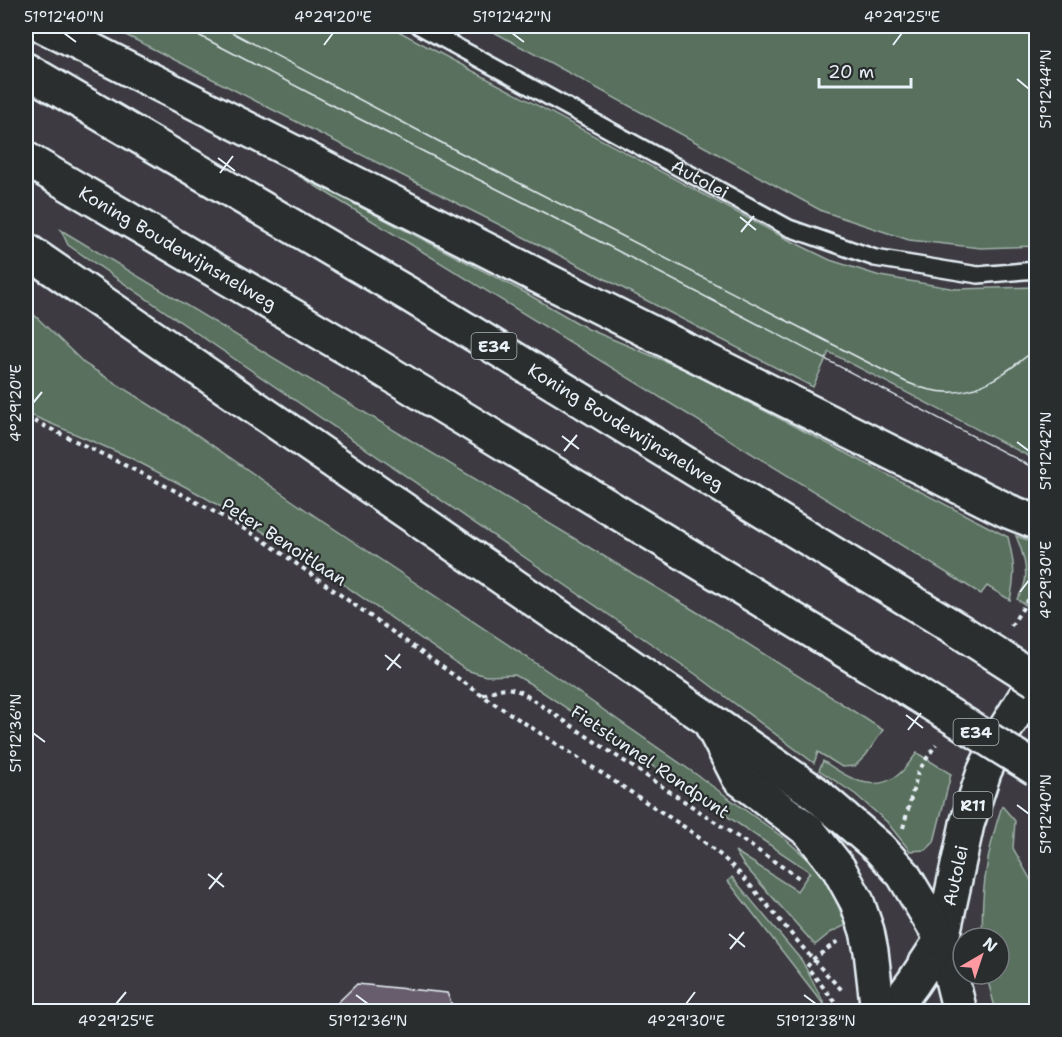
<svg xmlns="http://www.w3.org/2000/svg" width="1062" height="1037" font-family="'Shantell Sans',sans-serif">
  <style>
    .green { fill: #59705d; stroke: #a0b0aa; stroke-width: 1.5 }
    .building { fill: #685d6c; stroke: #e8f1f8; stroke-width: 1.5 }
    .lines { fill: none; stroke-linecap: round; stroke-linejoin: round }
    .lane-casing { stroke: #e8f1f8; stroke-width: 20 }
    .primary-casing { stroke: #e8f1f8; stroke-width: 38 }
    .highway-casing { stroke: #e8f1f8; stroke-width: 38 }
    .path { stroke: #e8f1f8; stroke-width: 4; stroke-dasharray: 4.5 4.5; stroke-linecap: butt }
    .lane { stroke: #2a2d2e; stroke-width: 15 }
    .primary { stroke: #2a2d2e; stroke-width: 33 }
    .highway { stroke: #2a2d2e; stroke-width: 33 }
    .tram { stroke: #e8f1f8; stroke-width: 1.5 }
    .highway-bridge-casing { stroke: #e8f1f8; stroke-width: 38; stroke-linecap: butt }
    .highway-bridge { stroke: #2a2d2e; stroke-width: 33 }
    .ticks { fill: none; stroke: #e8f1f8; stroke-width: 2 }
    .labels { text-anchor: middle; stroke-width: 4.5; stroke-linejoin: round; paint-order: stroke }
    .shield { fill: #2a2d2e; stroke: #afb6bb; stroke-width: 1.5 }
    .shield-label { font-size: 16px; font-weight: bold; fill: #e8f1f8 }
    .street-label { font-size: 18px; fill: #e8f1f8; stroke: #2a2d2e }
    .neatline { fill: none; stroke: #e8f1f8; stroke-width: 2 }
    .ticks-label { font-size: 15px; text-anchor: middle; fill: #e8f1f8 }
  </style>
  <rect width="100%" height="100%" fill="#3d3b41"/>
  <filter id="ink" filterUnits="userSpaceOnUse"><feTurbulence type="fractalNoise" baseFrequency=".0167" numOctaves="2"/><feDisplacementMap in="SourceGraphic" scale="12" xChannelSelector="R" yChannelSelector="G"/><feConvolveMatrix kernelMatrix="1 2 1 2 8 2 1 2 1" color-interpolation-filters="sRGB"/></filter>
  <g filter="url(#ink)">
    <path class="green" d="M108 26H389L783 237 830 260 880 276 956 289 1036 287V460L829 352 813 387 561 256Z
      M483 26H1036V246L981 248 909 240 822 211Z
      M291 171 524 292 588 329 686 370 1008 537C1014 563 1016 573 1010 600L987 586 981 594Z
      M61 230 715 623 883 730 866 755 855 766 842 767 818 752 814 763 694 673 68 245Z
      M26 307 85 364 197 435 303 508 549 672 697 775 785 839 809 860 830 886 846 925 830 933 815 945 743 864 735 851 797 891 810 872 529 683 515 675 486 676 466 670 297 552 201 495 129 457 26 413Z
      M1016 536 1036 543V612L1017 599C1019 595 1023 590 1024 586 1029 571 1022 549 1016 536Z
      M917 753 951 774 934 842 926 850 910 851 887 822 855 794 819 770 823 761C845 776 872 795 898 775 905 770 911 760 917 753Z
      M1002 806 1015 821 1013 848 1034 886 1036 882V1011H996L986 974H999V938H983C980 894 988 848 1002 806Z
      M732 877 802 961 827 1009 728 881Z"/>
    <path class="building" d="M357 984 447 993 455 1012H328Z"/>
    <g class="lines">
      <g class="lane-casing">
        <g id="lane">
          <path id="s1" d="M419 26 789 228 875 258 978 275 1036 270"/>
        </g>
      </g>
      <g class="primary-casing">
        <g id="primary">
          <path d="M942 939 960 1012"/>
          <path id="s2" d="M891 1012 913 983 942 939 967 824 984 772 1001 736 1025 697 1036 684"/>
        </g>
      </g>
      <g class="highway-casing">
        <g id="highway">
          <path d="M44 26 544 279 1008 511 1036 522"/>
          <path id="s3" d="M26 70 408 294 958 630"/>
          <path id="s4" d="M26 159 364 358 916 694"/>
          <path d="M26 250 814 792 879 848 903 874 942 939"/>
          <path d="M711 724 739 778 809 831 839 869 857 902 867 931 871 951 878 1012"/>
        </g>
      </g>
      <path class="path" d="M26 417C106 456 187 494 263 540L483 696 686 828C705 842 723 856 739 873 775 912 806 955 844 992
        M1011 626 1030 597 1036 593
        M483 695C499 689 505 685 521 692L799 878
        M903 828 918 772 936 744
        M838 941 812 960 807 967 836 1003 839 1012"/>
      <use href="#lane" class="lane"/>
      <use href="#primary" class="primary"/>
      <use href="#highway" class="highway"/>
      <path class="tram" d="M181 26 336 107 568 225 1036 469
        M220 26 461 153 906 382C963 407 992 383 1036 349"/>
      <g class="highway-bridge-casing">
        <path id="highway-bridge" d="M958 630 1036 680
          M916 694 1036 769"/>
      </g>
      <use href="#highway-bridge" class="highway-bridge"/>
    </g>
  </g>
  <path class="ticks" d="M64 33 76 42M512 33 524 42M324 45 333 33M893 45 902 33M1017 79 1029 89M218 158 235 171M220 173 233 156M740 217 756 230M741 232 754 216M33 403 42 392M562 436 579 449M1017 442 1029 451M564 451 577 435M1020 592 1029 580M385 655 401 668M387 670 400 654M906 715 923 728M908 730 921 713M33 733 45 742M1017 805 1029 814M208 874 224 887M209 889 222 873M729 934 745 947M730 949 744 932M356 995 368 1004M804 995 816 1004M116 1004 126 992M686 1004 695 992"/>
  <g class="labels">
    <g class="shield">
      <rect x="471.5" y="333" width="45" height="26" rx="4.5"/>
      <rect x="953.5" y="719" width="45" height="26" rx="4.5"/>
      <rect x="953.5" y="792" width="39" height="26" rx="4.5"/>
    </g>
    <g class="shield-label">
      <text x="494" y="352">E34</text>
      <text x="976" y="738">E34</text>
      <text x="973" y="811">R11</text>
    </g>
    <g class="street-label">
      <text dy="6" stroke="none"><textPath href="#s1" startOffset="320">Autolei</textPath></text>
      <text dy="6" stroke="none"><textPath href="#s4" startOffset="176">Koning Boudewijnsnelweg</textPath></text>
      <text dy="6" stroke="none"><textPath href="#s3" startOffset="698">Koning Boudewijnsnelweg</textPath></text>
      <text transform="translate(284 542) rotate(33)" y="6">Peter Benoitlaan</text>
      <text transform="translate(650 762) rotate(34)" y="6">Fietstunnel Rondpunt</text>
      <text dy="6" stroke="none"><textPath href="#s2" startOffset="154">Autolei</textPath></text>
    </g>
  </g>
  <rect width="1062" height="1037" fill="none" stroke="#2a2d2e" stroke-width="66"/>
  <g transform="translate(981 956) rotate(39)"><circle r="28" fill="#2a2d2e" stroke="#767b7f" stroke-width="1.5"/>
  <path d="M0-4.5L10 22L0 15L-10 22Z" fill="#ff9aa2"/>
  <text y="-9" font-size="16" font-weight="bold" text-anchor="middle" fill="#e8f1f8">N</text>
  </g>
  <path d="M819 78v9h92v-9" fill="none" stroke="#e8f1f8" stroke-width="3"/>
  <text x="828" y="78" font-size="18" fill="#e8f1f8" stroke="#2a2d2e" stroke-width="4.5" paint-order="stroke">20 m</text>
  <rect x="33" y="33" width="996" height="971" class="neatline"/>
  <g class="ticks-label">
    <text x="64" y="22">51°12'40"N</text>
    <text x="333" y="22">4°29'20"E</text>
    <text x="512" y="22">51°12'42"N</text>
    <text x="902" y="22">4°29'25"E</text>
    <text transform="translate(1046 89) rotate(-90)" y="5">51°12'44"N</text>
    <text transform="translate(16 403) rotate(-90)" y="5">4°29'20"E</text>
    <text transform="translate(1046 451) rotate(-90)" y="5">51°12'42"N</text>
    <text transform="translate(1046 580) rotate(-90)" y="5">4°29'30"E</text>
    <text transform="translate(16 733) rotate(-90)" y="5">51°12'36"N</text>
    <text transform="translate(1046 814) rotate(-90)" y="5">51°12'40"N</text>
    <text x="116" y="1026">4°29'25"E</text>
    <text x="368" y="1026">51°12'36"N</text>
    <text x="686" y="1026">4°29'30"E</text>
    <text x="816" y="1026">51°12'38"N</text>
  </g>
</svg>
